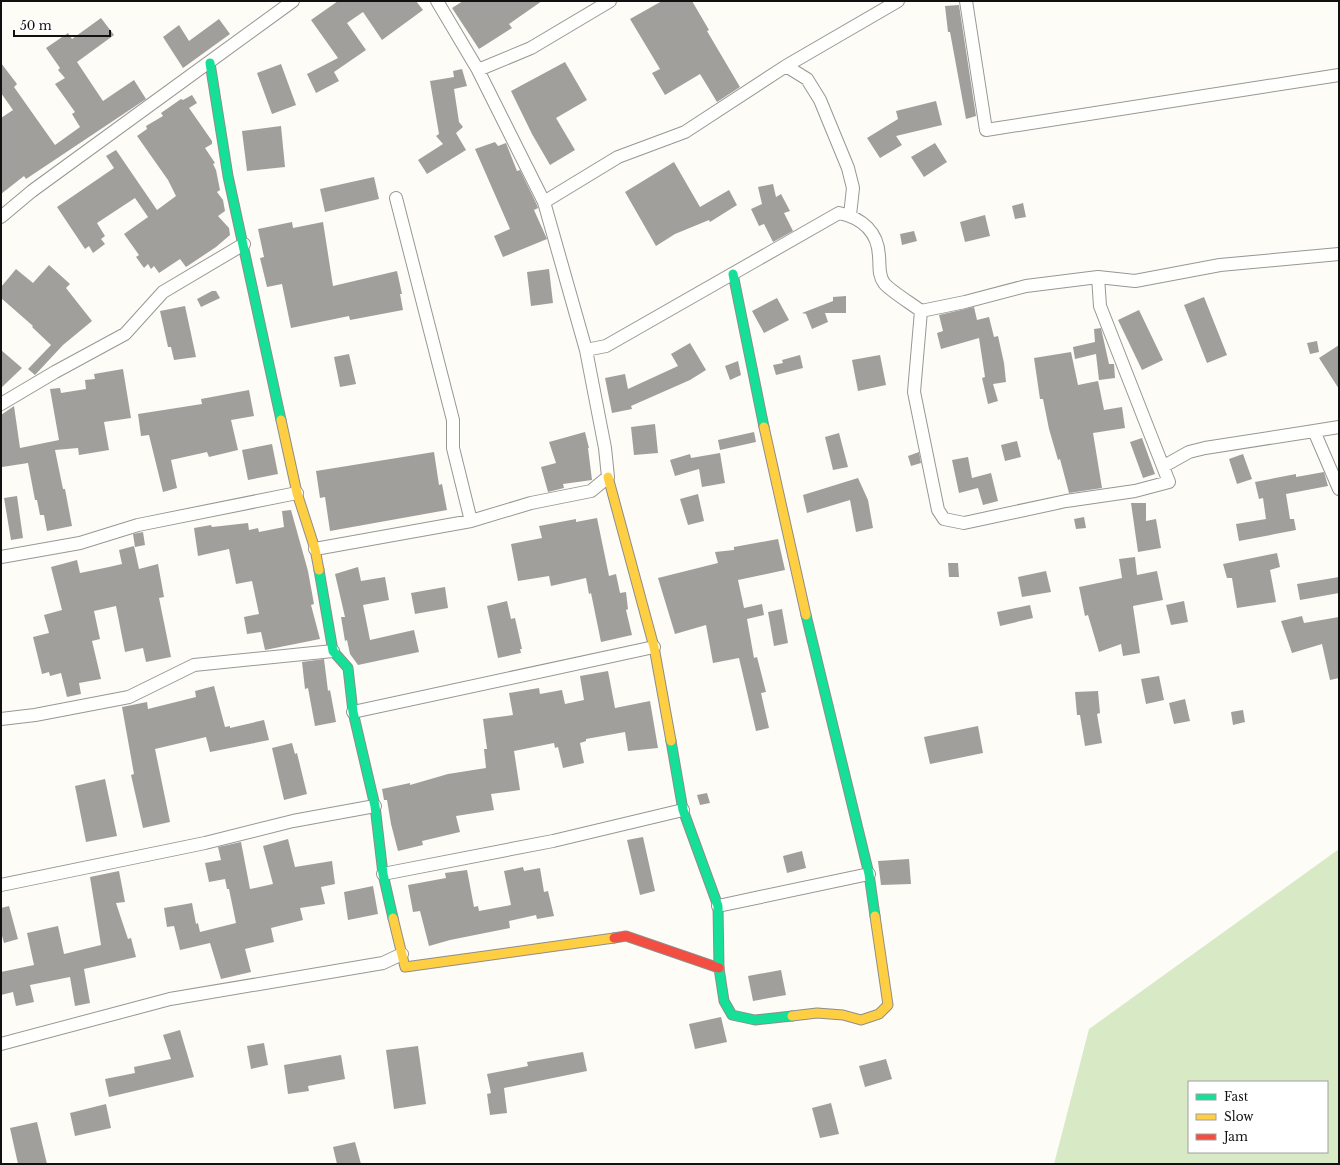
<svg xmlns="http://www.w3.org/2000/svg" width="1340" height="1165" font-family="'Libre Baskerville',serif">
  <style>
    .forest { fill: #d8eac5; fill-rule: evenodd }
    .building { fill: #a19f9c }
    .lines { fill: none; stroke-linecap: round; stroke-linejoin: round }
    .street-casing { stroke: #979795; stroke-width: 14 }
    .fast-casing { stroke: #8e8d8b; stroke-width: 11 }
    .slow-casing { stroke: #8e8d8b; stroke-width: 11 }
    .jam-casing { stroke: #8e8d8b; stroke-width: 11 }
    .street { stroke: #fffffe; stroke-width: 12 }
    .fast { stroke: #16e098; stroke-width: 9 }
    .slow { stroke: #ffcf43; stroke-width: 9 }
    .jam { stroke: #f24e42; stroke-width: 9 }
  </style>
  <rect width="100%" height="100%" fill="#fdfcf7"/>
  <path class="forest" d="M1339 849V1164H1054L1089 1029ZM1189 1082H1327V1152H1189Z"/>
  <path class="building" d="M338 1H416L423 10 382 40 363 12 347 23 366 50 334 72 339 81 316 93 307 74 338 58 311 20Z
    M463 1H542L509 24 512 28 479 49 452 8Z
    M662 1H692L709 30 707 31 740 87 717 102 700 74 665 95 652 73 660 69 630 19Z
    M959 5 976 116 966 119 950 32H948L945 6Z
    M101 18 114 35 77 62 103 101 134 80 146 99 26 179 24 176 1 194V118L13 110 1 93V63L17 84 14 87 55 145 80 127 72 114 75 112 55 84 65 78 58 70 60 68 46 48 68 33 72 39Z
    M219 19 230 34 183 68 163 37 179 25 189 41Z
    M565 62 587 100 556 118 575 150 550 165 532 134 511 91Z
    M281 64 296 105 272 114 257 73Z
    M462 69 467 86 454 89 459 122 463 127 456 133 466 150 427 174 418 160 443 144 436 136 439 134 430 81 454 77 453 71Z
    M192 95 197 103 189 108 212 141V144L205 148 215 163 213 164 216 170 220 190 217 192 223 200 225 211 218 216 229 228 230 235 216 247 186 267 180 259 159 273 154 266 151 269 148 264 144 268 136 257 139 255 124 234 148 217 135 198 97 223 105 236 101 239 105 244 93 253 89 246 85 249 57 207 114 168 106 156 116 150 157 210 176 196 168 180 137 136 147 129 146 126 163 116 161 113 181 99 183 100Z
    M936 101 942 125 896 136 902 145 880 158 867 138 898 119 896 111Z
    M281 126 285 167 247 171 242 131Z
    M495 142 498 146 506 143 517 171 520 170 537 205 538 208 534 210 547 239 503 257 494 236 510 229 475 149Z
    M935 143 947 162 924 177 911 157Z
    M674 162 700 207 729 190 737 205 710 222 709 220 675 234 656 246 625 192Z
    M374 177 379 199 325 212 320 189Z
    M773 184 776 197 781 194 790 211 784 213 793 231 773 242 764 224 759 226 751 209 762 204 758 187Z
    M1023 203 1026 217 1015 219 1012 206Z
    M985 215 990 236 965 242 960 222Z
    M292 222 293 228 323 222 333 286 397 271 402 294H400L403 310 350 320 349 316 291 328 282 284 267 287 260 258 264 257 258 229Z
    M914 231 917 241 902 245 900 234Z
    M49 265 70 284 66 288 92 321 63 345 35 375 28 369 51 345 32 327 33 326 1 298V287L16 269 33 283Z
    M549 269 553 303 531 306 527 272Z
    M212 291H216L220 298 201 307 197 299Z
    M846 296V313H825L828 322 812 329 806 314 802 313 833 301V297Z
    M1204 297 1227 355 1207 363 1184 305Z
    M777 298 789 320 764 333 752 311Z
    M185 306 196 357 174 360 171 347H168L160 311Z
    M974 307 977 320 989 317 994 337 998 336 1004 363 1006 382 993 384 998 401 988 404 982 378 985 377 979 338 941 349 937 333 943 331 939 315Z
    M1139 310 1163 360 1142 370 1118 320Z
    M1101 328 1109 364H1114L1115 378 1099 380 1096 354 1075 359 1073 347 1095 342 1094 329Z
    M1317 341 1319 352 1310 354 1307 343Z
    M690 343 706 370 690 380 631 406 632 409 612 413 605 378 625 374 628 389 678 366 671 354Z
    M1339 345V389L1319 358Z
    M1 350 22 368 1 388Z
    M1071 352 1078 385 1098 381 1104 410 1122 407 1125 428 1093 433 1102 488 1069 493 1060 459 1058 460 1049 429 1043 399H1040L1034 358Z
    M349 354 356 384 340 387 334 357Z
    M800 355 803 368 776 375 773 365 783 363 782 360Z
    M880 355 886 385 858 391 852 360Z
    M738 361 741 375 730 380 725 366Z
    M123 369 131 418 104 422 109 450 79 455 78 448 55 450 63 489H65L72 526 47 531 44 515H40L37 500H35L28 463 2 467 1 415 14 406 20 448 59 440 50 389 60 388 61 393 86 389 85 380 95 379 94 374Z
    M249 390 254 416 231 420 238 450 209 457 207 452 171 460 177 488 163 492 149 435 141 436 138 414 202 404 201 399Z
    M655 424 658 453 634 455 631 427Z
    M585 432 589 448H588L592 480 563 484 564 488 548 492 541 467 556 463 549 442Z
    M754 432 756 442 720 450 718 440Z
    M839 433 848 467 833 470 825 437Z
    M1142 438 1155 474 1143 478 1130 442Z
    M1017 441 1021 457 1005 461 1001 445Z
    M272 444 278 474 248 480 242 450Z
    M434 452 439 485 442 484 447 510 330 531 325 497 320 498 316 471Z
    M919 452 921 463 911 466 908 456Z
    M720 453 725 483 702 487 699 469 675 476 670 460 690 454 691 458Z
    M1243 454 1252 479 1237 484 1229 459Z
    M968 457 972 478 991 473 998 501 983 505 978 488 959 493 952 460Z
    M1324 472 1328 486 1286 494 1290 519H1294L1296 530 1239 541 1236 524 1266 519 1263 498 1259 499 1255 482 1296 474V477Z
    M858 478 868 500 873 528 856 532 850 500 807 513 803 495Z
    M698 494 704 521 688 525 680 499Z
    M17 496 23 538 11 540 4 498Z
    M1131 503H1146V521L1156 519 1161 548 1138 552Z
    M291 510 308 571 314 604 311 605 320 639 265 650 261 632 247 634 244 617 259 614 252 581 236 584 229 549 198 556 194 528 211 525 212 527 248 523 249 530 258 528 259 532 284 527 282 511Z
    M1084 517 1086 528 1076 529 1074 519Z
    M597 518 609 576 616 574 620 593 626 592 628 609 626 610 632 635 601 642 591 593 589 594 586 578 551 586 549 576 518 581 511 544 542 538 539 526 576 519V522Z
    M143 532 145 545 135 547 133 534Z
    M778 539 785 570 738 580 744 608 762 604 764 615 747 619 754 658 757 657 766 692 761 693 769 728 756 731 739 658 713 663 706 625 675 634 658 578 718 563 715 552 734 550V547Z
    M134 546 139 569 158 564 164 597 159 598 171 657 146 662 143 648 125 652 116 606 94 611 100 639 92 641 101 679 79 683 81 694 67 697 61 673 50 676 49 672 42 674 33 637 49 633 44 615 62 610 51 567 77 560 80 573 109 567 122 564 119 550Z
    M1277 553 1280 567 1270 570 1276 602 1237 608 1232 578H1227L1223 564Z
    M1135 557 1137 575 1157 571 1163 600 1133 606 1140 653 1123 656 1121 644 1099 652 1088 615 1085 616 1079 587 1122 578 1119 559Z
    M948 563H958L959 577H949Z
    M358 567 361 581 385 577 389 600 363 605 370 640 414 630 419 652 358 665 350 654 347 640 345 641 341 617H345L335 574Z
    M1046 571 1051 592 1022 597 1018 577Z
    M1339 577V593L1300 600 1297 584Z
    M445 587 448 608 415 614 411 593Z
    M507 601 511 619 515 618 522 649H520L521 653 498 658 487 606Z
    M1184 601 1188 622 1171 625 1166 605Z
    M1030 605 1033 618 1000 626 997 612Z
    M782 609 788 643 774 646 768 612Z
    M1302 616 1304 623 1339 617V678L1330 680 1322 644 1292 653 1281 621Z
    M324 659 328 691 330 690 336 722 315 726 308 688 305 689 302 662Z
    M608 671 615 708 650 701 658 748 628 751 625 732 586 739V741L580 743 584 763 563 768 558 747 555 748 554 743 514 751 520 790 491 794 494 810 456 816 460 832 422 841 423 845 398 851 391 824 387 800H384L382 789 410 783V785L448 774 486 768 484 749H487L483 719 513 715 509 693 539 688 540 694 562 690 565 704 584 700 580 676Z
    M1159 676 1164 700 1146 704 1141 679Z
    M214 686 225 727 230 726V728L264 720 269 740 210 752 206 737 155 749 170 822 143 828 131 775 134 774 122 707 147 702 148 709 196 697 195 691Z
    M1098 691 1100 713 1097 714 1102 743 1085 746 1080 715H1077L1075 692Z
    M1185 699 1190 721 1174 724 1169 703Z
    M1243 710 1245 722 1233 725 1231 712Z
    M978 726 983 753 930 764 924 737Z
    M292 743 295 754 297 753 307 794 284 800 272 748Z
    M105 779 117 836 86 842 75 786Z
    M707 793 710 803 700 805 697 795Z
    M643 837 655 891 640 895 627 840Z
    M288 839 295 867 332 861 335 884 321 887 325 904 300 908 303 920 271 928 274 942 245 949 251 972 221 979 210 943 180 950 174 926 167 927 164 908 192 903 196 924 198 923 200 932 236 923 229 889H227L225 879 209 882 205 863 221 860 218 847 241 842 250 889 273 884 263 846Z
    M802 851 806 868 787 873 783 856Z
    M909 859 911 884 881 885 878 861Z
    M523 867 524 871 540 868 544 892 548 891 554 916 537 919 536 915 509 921 510 928 450 940 429 946 420 911 413 912 408 885 446 878 445 873 467 870 474 907 478 906 479 911 511 905 504 871Z
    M119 871 125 902 116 903 128 939 131 938 136 957 84 969 90 1003 75 1006 70 977 30 985 34 1002 16 1006 13 992 1 995V972L34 965 27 933 58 926 64 954 101 945 90 877Z
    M373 886 378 914 348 920 344 892Z
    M9 906 18 939 4 943 1 932V908Z
    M781 970 786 995 753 1001 748 976Z
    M721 1017 727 1042 695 1049 689 1024Z
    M180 1030 194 1077 109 1097 105 1079 135 1073 134 1067 171 1059 163 1035Z
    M264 1043 268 1065 251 1069 247 1046Z
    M418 1046 426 1104 394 1109 386 1050Z
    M583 1052 587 1071 504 1088 507 1113 490 1115 487 1094 491 1093 487 1074 528 1066 527 1062Z
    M341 1055 345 1079 308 1086 309 1091 288 1094 284 1065Z
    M886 1059 892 1079 865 1087 859 1066Z
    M831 1103 839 1134 820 1138 812 1108Z
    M106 1104 111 1128 75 1136 70 1113Z
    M37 1122 47 1164H18L10 1128Z
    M355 1142 361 1164H337L333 1147Z"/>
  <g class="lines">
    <g class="street-casing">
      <path id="street" d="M437 1 478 70 544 202 586 350 606 346 839 213C862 218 878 232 879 256 880 265 878 275 884 283 889 290 912 304 921 311L965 302 1026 286 1098 277 1135 281 1220 265 1339 254
        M966 1 986 130 1339 75
        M786 66 807 79 820 100 848 168 853 188 850 215
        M478 70 531 48 610 1
        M396 198 453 420V448L471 521
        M544 202 618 157 685 132 786 66 898 1
        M1 217 32 191 293 1
        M921 311 914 392 938 510 944 519 964 523 1066 501 1135 491 1169 482 1100 306 1098 277
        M1 404 55 372 125 334 163 292 244 244
        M1314 431 1339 427
        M1164 466 1189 452 1205 448 1314 431 1339 489
        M315 549 471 521 531 503 591 491 608 477 605 448 586 350
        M1 557 80 543 138 525 297 493
        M353 712 654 647
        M1 719 35 715 129 697 194 665 333 651
        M383 874 553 841 683 810
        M1 885 205 843 293 821 375 806
        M718 906 869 874
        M1 1044 170 999 383 963 402 954"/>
    </g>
    <g class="fast-casing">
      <path id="fast" d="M210 63 228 176 281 420
        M733 274 764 427
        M319 570 333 651 348 668 353 712 375 806 383 874 393 918
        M806 615 869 874 875 916
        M671 741 683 810 718 906 719 968 724 1001 732 1015 755 1020 792 1016"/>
    </g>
    <g class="slow-casing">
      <path id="slow" d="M281 420 297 493 315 549 319 570
        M764 427 806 615
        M608 477 654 647 671 741
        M393 918 405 967 614 938
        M792 1016 817 1013 843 1015 861 1020 879 1014 888 1005 875 916"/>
    </g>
    <g class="jam-casing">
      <path id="jam" d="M614 938 626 936 719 968"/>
    </g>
    <use href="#street" class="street"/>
    <use href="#fast" class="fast"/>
    <use href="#slow" class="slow"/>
    <use href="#jam" class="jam"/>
  </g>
  <rect width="1340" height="1165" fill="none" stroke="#111111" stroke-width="4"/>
  <rect x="1188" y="1081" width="140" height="72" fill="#ffffff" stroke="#a0a0a0"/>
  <rect x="1196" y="1094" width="20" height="6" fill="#16e098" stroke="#a0a0a0"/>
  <text x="1224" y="1101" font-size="12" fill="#111111">Fast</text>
  <rect x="1196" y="1114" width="20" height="6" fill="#ffcf43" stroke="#a0a0a0"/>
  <text x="1224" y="1121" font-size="12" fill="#111111">Slow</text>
  <rect x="1196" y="1134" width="20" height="6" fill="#f24e42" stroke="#a0a0a0"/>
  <text x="1224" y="1141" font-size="12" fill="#111111">Jam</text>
  <path d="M14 30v6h96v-6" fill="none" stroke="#111111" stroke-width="2"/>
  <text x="20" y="30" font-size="12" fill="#111111" stroke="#ffffff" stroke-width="3" paint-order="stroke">50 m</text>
</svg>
